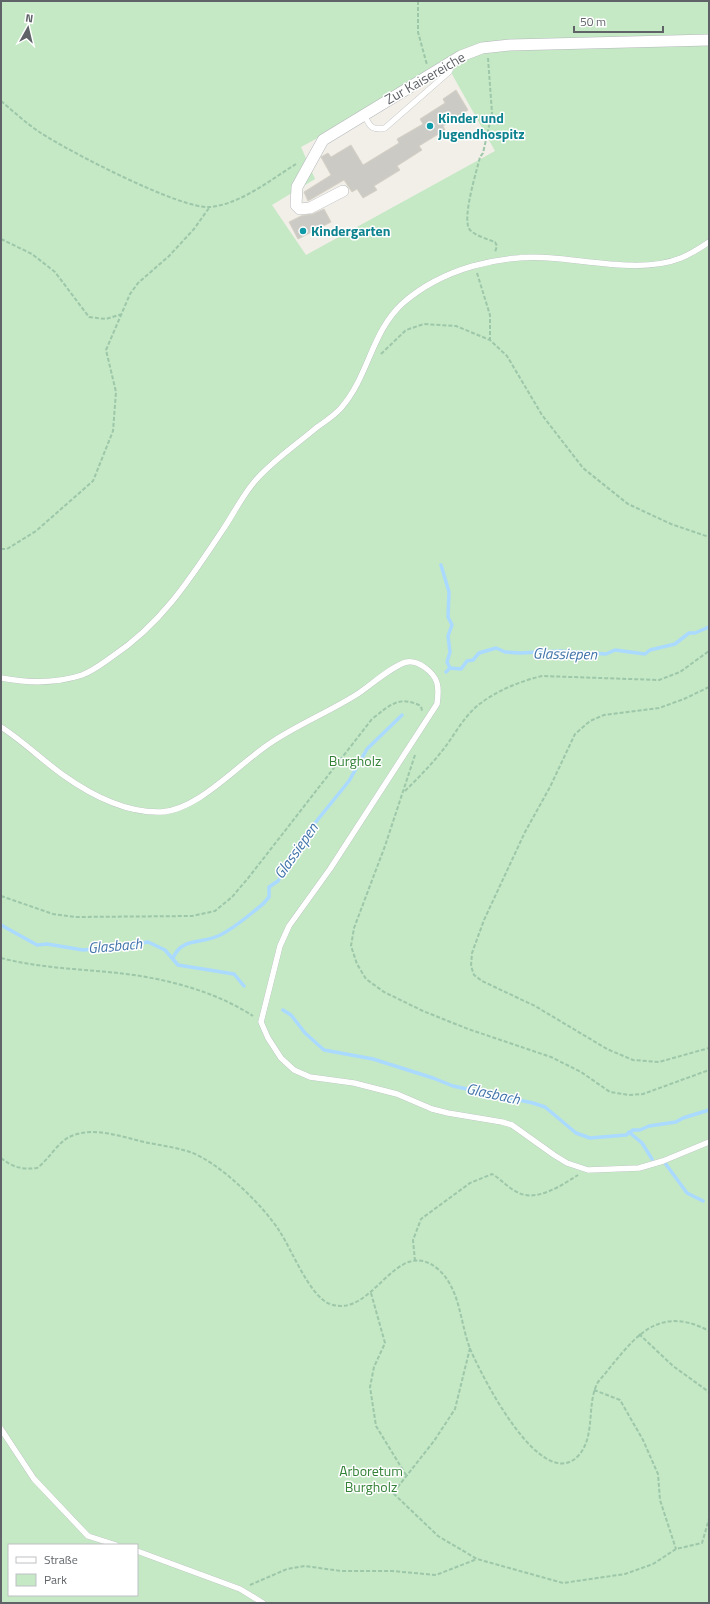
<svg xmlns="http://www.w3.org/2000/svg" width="710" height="1604" font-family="'Titillium Web',sans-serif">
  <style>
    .green { fill: #c5e8c5; fill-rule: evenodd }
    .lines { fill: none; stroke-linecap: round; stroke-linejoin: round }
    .stream { stroke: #aadaff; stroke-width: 3.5 }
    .building { fill: #cccac5; stroke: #d6d1c6 }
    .lane-casing { stroke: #b5b8bc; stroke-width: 6 }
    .street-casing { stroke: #b5b8bc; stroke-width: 12 }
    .path { stroke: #9cc7a9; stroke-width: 2; stroke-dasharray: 4 2; stroke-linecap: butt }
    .lane { stroke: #fff; stroke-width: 5.5 }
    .street { stroke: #fff; stroke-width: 11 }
    .culture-dot { fill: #0f9aa8; stroke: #fff; stroke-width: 1.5 }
    .labels { text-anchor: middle; stroke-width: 3; stroke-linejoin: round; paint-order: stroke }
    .street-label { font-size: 14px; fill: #5f6368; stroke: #fff }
    .culture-label { font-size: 14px; font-weight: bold; fill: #0d838f; stroke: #fff; text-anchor: start }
    .park-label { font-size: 14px; fill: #348238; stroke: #fff }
    .water-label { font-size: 15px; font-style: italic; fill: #4174aa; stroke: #fff }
  </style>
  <rect width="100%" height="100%" fill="#f1efe8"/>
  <path class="green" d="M1 1H709V1603H1ZM448 67 495 151 306 255 272 205 315 179 301 147ZM9 1545H137V1595H9Z"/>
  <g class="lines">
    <path class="stream" d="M441 565 449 592 448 617 452 625 448 636 450 652 447 662 450 668
      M446 672 450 668 461 669 467 661 473 660 479 653 496 648 505 652 520 653 559 651 606 654 615 650 645 654 650 650 675 644 689 633H695L709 627
      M1 925 37 945 47 944 83 950 118 947 148 942 165 950 178 965 234 974 244 986
      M173 958C182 937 201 944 218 936 234 929 249 915 263 904L269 897V887L278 881 302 839 349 781 367 749 402 715
      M283 1010 291 1015 305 1033 324 1050 373 1059 433 1078 453 1086 533 1103 545 1107 576 1133 590 1138 626 1135 633 1130H640L649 1126 676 1122 683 1118 709 1110
      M629 1132 642 1143 652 1159
      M665 1163 687 1193 703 1201"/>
  </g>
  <path class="building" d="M456 90 468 110 443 126 445 130 419 146 422 150 397 166 400 170 374 186 377 190 363 198 357 189 352 192 344 180 308 201 304 192 331 175 321 157 328 153 331 157 351 145 363 165 399 143 397 139 423 124 420 119 445 103 443 99Z
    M324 209 331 222 298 239 289 222 301 216 313 214Z"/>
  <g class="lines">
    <g class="lane-casing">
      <path id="lane" d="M364 114C369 126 372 131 385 128L449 72 451 68V63
        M1 678C28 683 55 684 82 675 93 671 103 663 113 656 162 623 190 579 222 531 233 515 242 496 255 481 272 461 296 445 316 428 324 422 334 416 341 408 369 376 371 332 403 303 442 269 499 254 551 258 591 261 644 273 681 258 691 254 700 248 709 242
        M1 727C23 741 42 760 63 775 91 795 126 813 161 812 199 810 239 763 272 742 299 724 331 711 359 693 371 685 393 665 407 662 418 660 434 672 437 683 439 690 438 697 437 704L330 869 289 926 280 946 261 1022 268 1038 281 1058 294 1070 310 1077 354 1083 397 1094 432 1109 448 1113 502 1122 512 1125 554 1155 567 1163 588 1170 639 1168 663 1161 709 1142
        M1 1429 34 1479 88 1536 116 1545
        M137 1551 240 1589 263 1603"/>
    </g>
    <g class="street-casing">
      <path id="street" d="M343 191 310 208 300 209 296 205 297 187 323 140 461 56 482 48 510 45 709 40"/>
    </g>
    <path class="path" d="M418 1V32L427 65
      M488 58 492 113 483 153 480 157C477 170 461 220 470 230 476 236 487 239 495 242L497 246 495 252
      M1 101C14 112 27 124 41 133 68 151 182 210 210 207 241 204 270 180 296 164
      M1 239 32 254 55 272 89 317 106 319 122 314
      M477 273 490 315V340
      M381 354 406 330 424 324 456 326 490 340 507 356 542 415 583 468 628 504 671 524 709 537
      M1 549H7L36 531 93 481 113 431 116 392 106 350 130 294 138 283 169 256 194 229 209 208
      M709 687 684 699 659 708 604 715 590 721 575 734 550 787 525 832 484 920 472 953 471 966 474 975 482 981 535 1006 607 1049 633 1060 659 1062 709 1048
      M415 755 385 846 354 928 351 946 357 964 366 979 384 992 423 1011 468 1029 551 1057 581 1072 610 1092 629 1095 643 1094 709 1070
      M405 791C418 778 431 765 442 751 455 735 464 715 481 703 498 690 521 681 542 676L659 680 680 672 709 651
      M1 896 53 914 75 917 192 916 215 911 232 897 249 877 372 719C390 705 399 695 421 706L422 711
      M1 958C39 968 79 969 118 973 164 978 215 991 253 1016
      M1 1158C12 1167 22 1170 37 1168 50 1159 58 1140 74 1135 95 1128 116 1135 136 1140 154 1145 172 1146 190 1152 219 1162 264 1206 280 1232 292 1250 310 1297 330 1304 374 1320 396 1232 439 1270 461 1290 460 1325 471 1351 482 1376 542 1496 579 1455 596 1435 586 1404 598 1382 630 1345 653 1301 709 1331
      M415 1261 413 1240 421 1219 470 1183 492 1174C501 1179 508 1188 517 1192 536 1203 562 1185 578 1175
      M371 1293 385 1343 374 1367 370 1387 376 1426 406 1475
      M639 1334 673 1366 709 1392
      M470 1348 455 1409 434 1441 393 1493 438 1536 477 1559 563 1583 625 1574 653 1564 676 1549 702 1543 709 1519
      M594 1390 620 1400 643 1440 658 1474 660 1500 676 1549
      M250 1585 287 1569 305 1566 341 1571H392L436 1575 477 1559"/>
    <use href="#lane" class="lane"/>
    <use href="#street" class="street"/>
  </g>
  <g class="culture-dot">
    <circle cx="430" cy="126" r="4"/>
    <circle cx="303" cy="231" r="4"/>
  </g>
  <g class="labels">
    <g class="street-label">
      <text transform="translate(425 78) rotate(-30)" y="5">Zur Kaisereiche</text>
    </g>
    <g class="culture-label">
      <text x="438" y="123">Kinder und<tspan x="438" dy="16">Jugendhospitz</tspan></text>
      <text x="311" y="236">Kindergarten</text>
    </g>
    <g class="park-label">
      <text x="355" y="766">Burgholz</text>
      <text x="371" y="1476">Arboretum<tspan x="371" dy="16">Burgholz</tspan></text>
    </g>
    <g class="water-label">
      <text transform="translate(565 654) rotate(1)" y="5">Glassiepen</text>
      <text transform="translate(296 851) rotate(-55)" y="5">Glassiepen</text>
      <text transform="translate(115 946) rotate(-5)" y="5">Glasbach</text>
      <text transform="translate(493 1094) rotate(12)" y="5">Glasbach</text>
    </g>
  </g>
  <rect width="710" height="1604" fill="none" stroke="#5f6368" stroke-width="4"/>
  <rect x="8" y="1544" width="130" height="52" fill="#ffffff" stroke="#bfc1c3"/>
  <rect x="16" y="1557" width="20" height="6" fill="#ffffff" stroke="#bfc1c3"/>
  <text x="44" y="1564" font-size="12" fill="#5f6368">Straße</text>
  <rect x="16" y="1574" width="20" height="12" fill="#c5e8c5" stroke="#bfc1c3"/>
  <text x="44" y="1584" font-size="12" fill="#5f6368">Park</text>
  <g transform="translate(28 28) rotate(8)" stroke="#ffffff" stroke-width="3" paint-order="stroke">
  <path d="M0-3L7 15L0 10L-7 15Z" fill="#5f6368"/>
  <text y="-6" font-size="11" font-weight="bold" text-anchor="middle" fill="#5f6368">N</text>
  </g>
  <path d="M574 26v6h89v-6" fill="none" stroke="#5f6368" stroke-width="2"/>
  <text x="580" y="26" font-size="12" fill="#5f6368" stroke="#ffffff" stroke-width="3" paint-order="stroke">50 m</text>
</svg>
